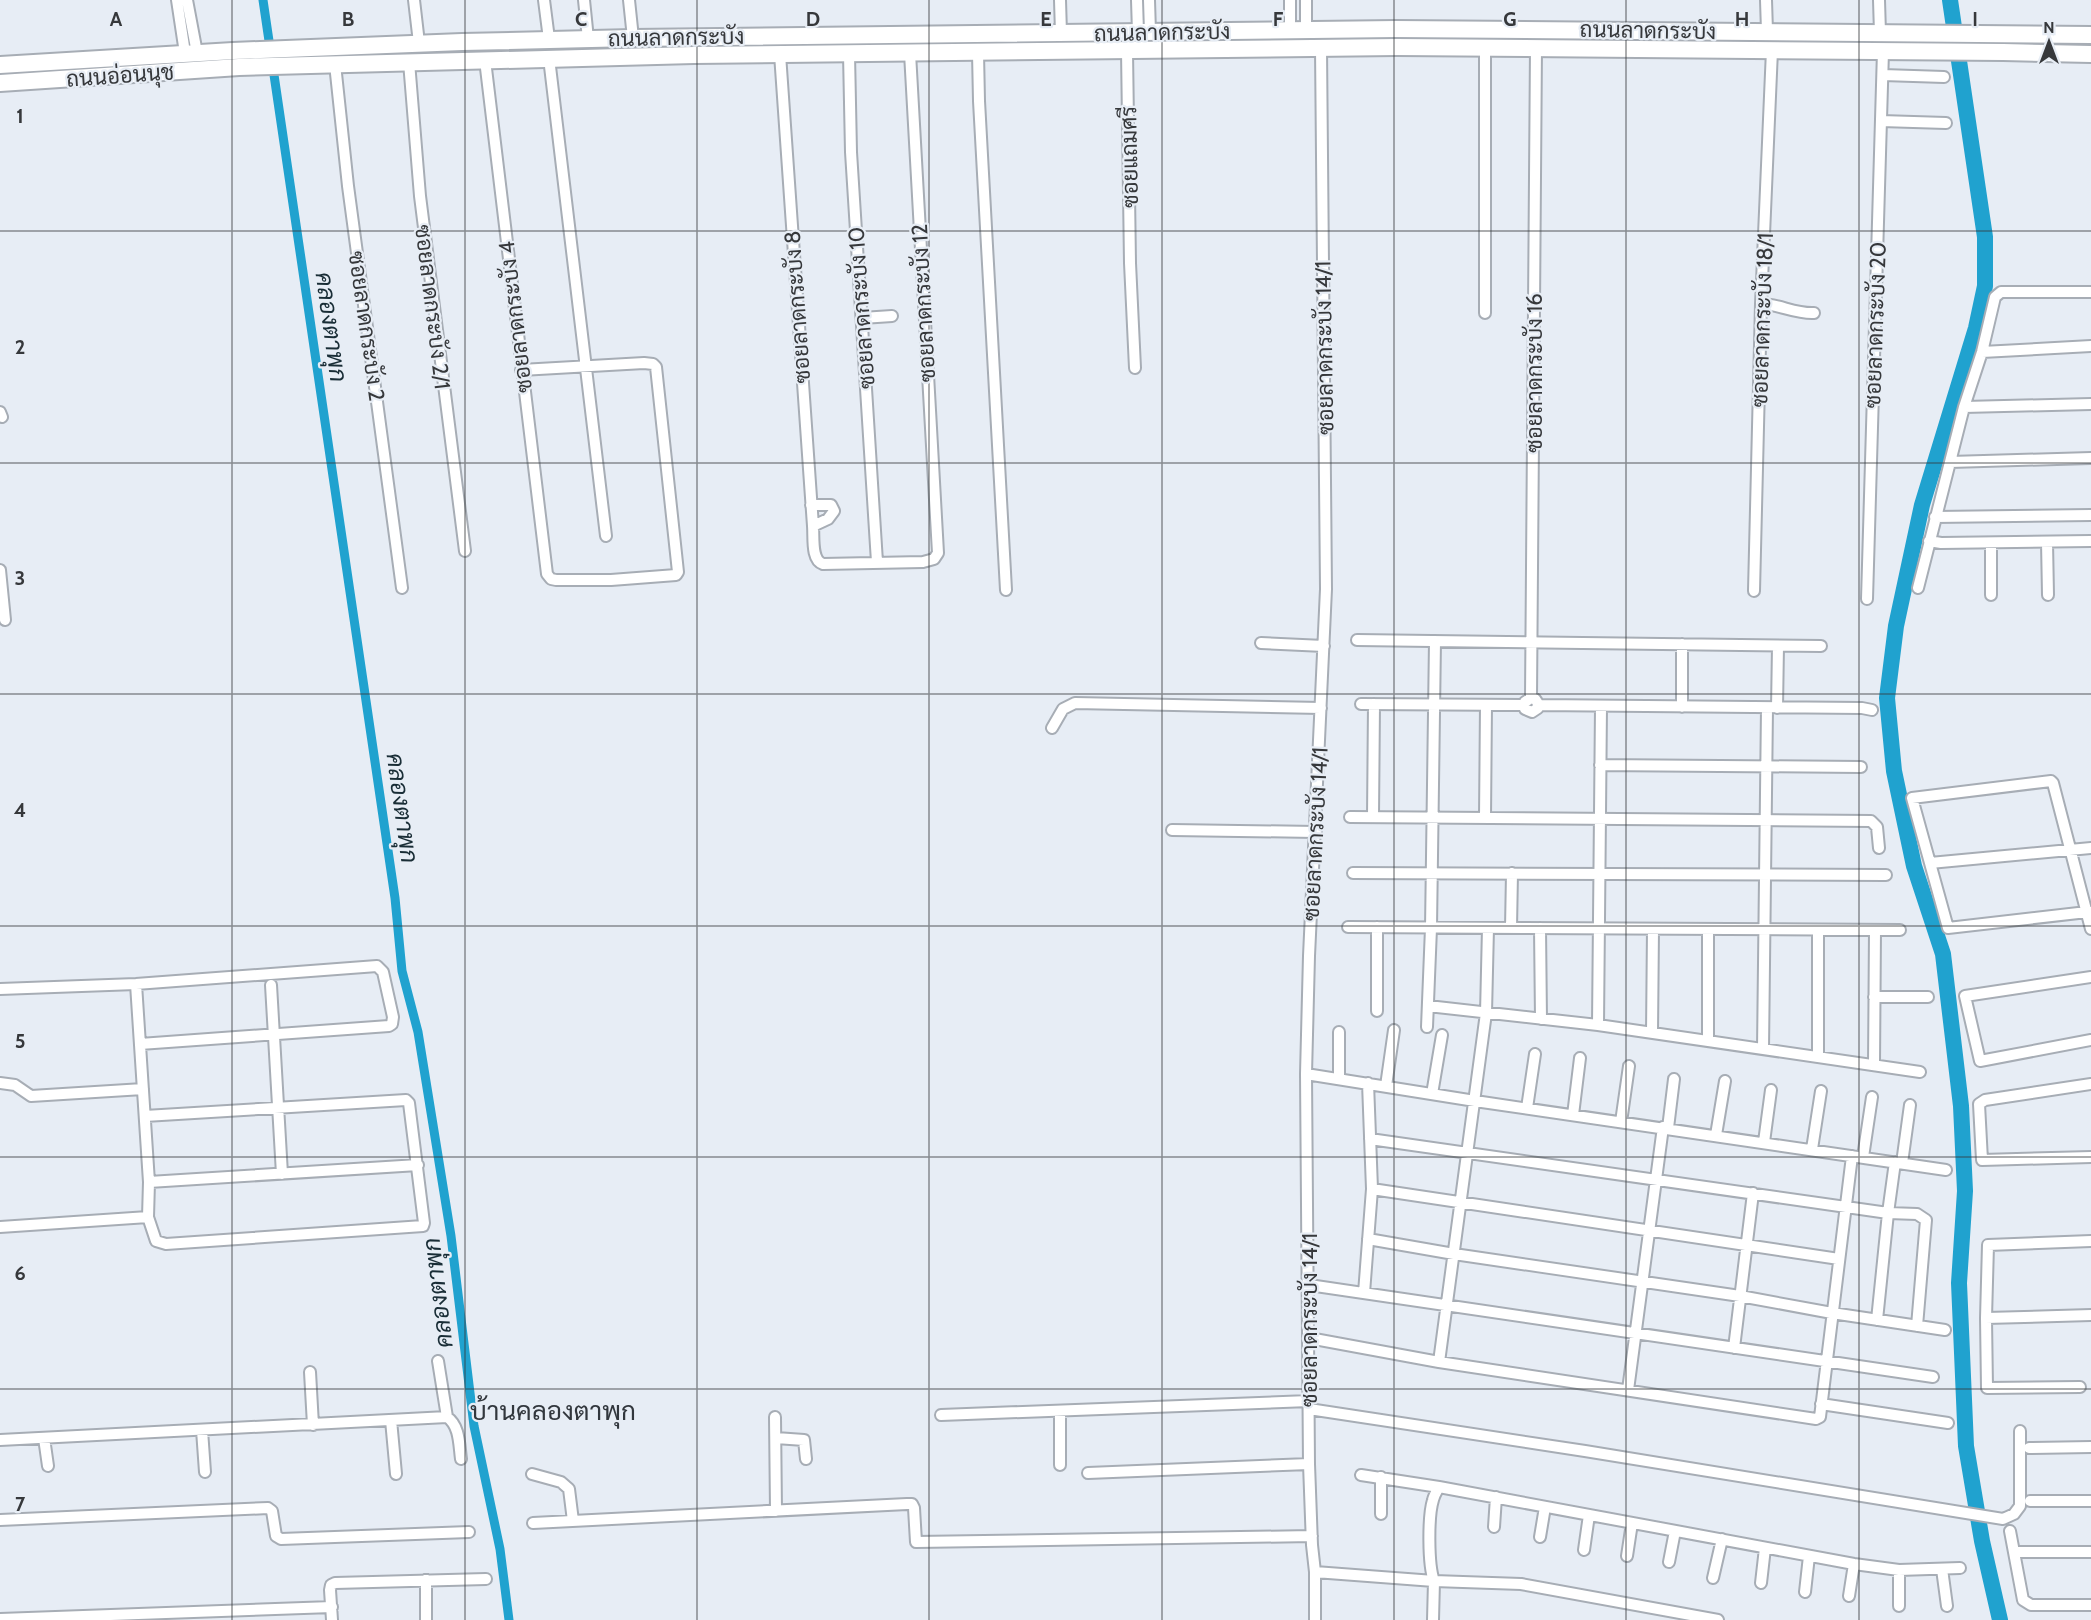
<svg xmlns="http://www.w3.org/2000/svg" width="2091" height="1620" font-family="Cabin,Sarabun,sans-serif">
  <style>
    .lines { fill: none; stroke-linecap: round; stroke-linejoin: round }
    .canal { stroke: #20a2cf; stroke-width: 9 }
    .river { stroke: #20a2cf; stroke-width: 16 }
    .minor-casing { stroke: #a7adb5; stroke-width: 14 }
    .primary-casing { stroke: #a7adb5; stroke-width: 20 }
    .minor { stroke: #fff; stroke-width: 10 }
    .primary { stroke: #fff; stroke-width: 16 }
    .grid { fill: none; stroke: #36383b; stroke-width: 1.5; stroke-opacity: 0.55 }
    .labels { text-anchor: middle; stroke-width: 4.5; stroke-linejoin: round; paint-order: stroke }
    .street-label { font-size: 22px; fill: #36383b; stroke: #e7edf5 }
    .water-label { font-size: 24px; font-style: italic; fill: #192d36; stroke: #e7edf5 }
    .quarter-label { font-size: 26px; fill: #32373d; stroke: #e7edf5 }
    .grid-label { font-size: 20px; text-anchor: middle; font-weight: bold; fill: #36383b; stroke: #e7edf5; stroke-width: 4.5; stroke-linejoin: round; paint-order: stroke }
  </style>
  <rect width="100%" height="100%" fill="#e7edf5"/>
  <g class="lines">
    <path class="canal" d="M263 0 395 898 402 971 418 1032 451 1236 474 1426 500 1549 509 1620"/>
    <path class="river" d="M1950 0 1985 237V286L1976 328 1922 505 1896 626 1887 698 1894 771 1914 866 1943 954 1961 1106 1965 1191 1959 1283 1966 1446 1982 1541 2000 1620"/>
    <g class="minor-casing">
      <path id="minor" d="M177 0 185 53
        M187 0 197 53
        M414 0 419 43
        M544 0 549 39
        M584 0 588 39
        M629 0 633 38
        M1060 0 1061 33
        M1137 0 1138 32
        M1149 0 1150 32
        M1290 0V30
        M1306 0V29
        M1766 0 1767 31
        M1879 0 1880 33
        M1127 51 1130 263 1135 368
        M978 53 979 101 1006 590
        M780 54 813 526C814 538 811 560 823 564L923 562 934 559 938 553 910 53
        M849 54 851 152 877 562
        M549 58 606 536
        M485 60 547 574 551 579 556 580H611L676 575 678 572 656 367 653 364 644 363 521 370
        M409 62 420 196 465 551
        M335 64 348 186 402 588
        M1883 75 1944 77
        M1881 121 1946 123
        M1761 304C1779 304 1795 314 1814 313
        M1485 313V47
        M862 318 892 316
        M1982 352 2091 346
        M1964 407 2091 404
        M0 412 2 417
        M1950 462 2091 458
        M811 505H831L834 511 828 519 813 526
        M1935 517 2091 515
        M1929 541 1941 543 2091 541
        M2047 542 2048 595
        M1991 543V595
        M0 570 5 620
        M1918 588 1964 407 1982 352 1995 297 2001 292H2091
        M1754 591 1761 304 1772 50
        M1867 599 1883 51
        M1357 640 1821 646
        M1261 643 1324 646
        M1531 698 1536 47
        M1361 704 1524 705 1525 709 1532 712 1538 708 1539 705 1535 699 1531 698 1525 702 1524 705
        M1539 705 1862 708 1872 710
        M1682 707V644
        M1777 708 1778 646
        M1052 728 1063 709 1075 703 1321 708
        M1600 765 1861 767
        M1350 817 1871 821 1877 827 1879 848
        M1373 817 1374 704
        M1485 818 1486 705
        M1172 830 1316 832
        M1930 863 2091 848
        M1353 873 1886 875
        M2091 912H2087L1948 928 1912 798 2051 781 2053 783 2091 929
        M1348 927 1900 930
        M1511 928 1512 873
        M1540 928 1541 1019
        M2091 977 1965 996 1980 1061 2091 1040
        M136 984 149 1182 148 1217 156 1241 166 1244 423 1226 424 1223 409 1103 406 1100 145 1116
        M271 985 282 1174
        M0 989 136 984 377 966 383 972 393 1017 392 1024 389 1026 140 1044
        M1874 997H1928
        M1428 1006 1598 1025 1920 1072
        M1377 1011V927
        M1598 1025 1601 707
        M1427 1027 1431 928 1435 641
        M1652 1033 1653 929
        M1708 1041V929
        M1763 1049 1767 708
        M1818 1057V930
        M1874 1065 1875 930
        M1306 1074 1475 1101 1946 1170
        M1339 1079V1032
        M0 1083 15 1085 31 1096 143 1089
        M2091 1084 1985 1100 1979 1104 1982 1160 2091 1157
        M1386 1086 1394 1030
        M1432 1094 1442 1035
        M1527 1108 1535 1054
        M1573 1115 1580 1058
        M1621 1122 1629 1066
        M1668 1128 1674 1079
        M1716 1135 1725 1081
        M1370 1139 1888 1213 1917 1214 1926 1220 1917 1326
        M1764 1142 1771 1090
        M1812 1149 1821 1091
        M1863 1157 1872 1097
        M1902 1163 1910 1105
        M149 1182 418 1165
        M1372 1189 1839 1259
        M0 1227 148 1217
        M1368 1239 1454 1254 1740 1296 1832 1313 1945 1330
        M1309 1285 1933 1377
        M1364 1293 1372 1189 1368 1083
        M1986 1318 2091 1315
        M1877 1320 1888 1213 1895 1162
        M1309 1338 1439 1362 1816 1419 1820 1417 1852 1156
        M1734 1348 1753 1193
        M438 1361 447 1417
        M1439 1362 1486 1013 1488 928
        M310 1372 313 1425
        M2080 1387 1987 1388 1986 1318 1988 1245 2091 1241
        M1628 1390 1663 1127
        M1821 1404 1948 1423
        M1309 1409 1585 1451 2003 1519 2014 1514 2020 1506V1431
        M1060 1411V1465
        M941 1415 1309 1401
        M775 1417 776 1511
        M391 1420 396 1474
        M202 1430 205 1472
        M44 1438 48 1466
        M776 1438 804 1440 806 1459
        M0 1440 447 1417C460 1426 459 1445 461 1459
        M2029 1448 2091 1447
        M1088 1473 1309 1464
        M532 1474 561 1482 569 1489 573 1521
        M1361 1475 1439 1487 1854 1564 1899 1570 1960 1568
        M1381 1477V1514
        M1439 1487C1437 1491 1434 1495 1433 1500 1428 1516 1428 1565 1434 1581L1521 1584 1718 1620
        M2030 1501H2091
        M0 1520 268 1508 272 1511 276 1536 281 1539 469 1532
        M533 1523 907 1504H912L914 1508 916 1542 1312 1536
        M1494 1527 1496 1497
        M2010 1531 2023 1600 2031 1605H2091
        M1540 1537 1545 1507
        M1584 1550 1589 1515
        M2014 1552H2091
        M1627 1556 1632 1523
        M1669 1562 1675 1531
        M1942 1569 1947 1606
        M1315 1572 1434 1581 1433 1620
        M1713 1578 1722 1539
        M426 1580V1620
        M1761 1583 1765 1548
        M1805 1592 1809 1556
        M1849 1596 1854 1564
        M1899 1606V1570
        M0 1619 332 1607
        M332 1620 330 1590 331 1585 335 1583 486 1579
        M1315 1620V1572L1312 1545 1309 1464 1306 1074 1309 956 1326 589 1321 48"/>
    </g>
    <g class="primary-casing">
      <path id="primary" d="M0 65 233 51 462 42 633 38 1396 29 2091 35
        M0 83 239 67 694 55 1397 47 2003 52 2091 54"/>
    </g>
    <use href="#minor" class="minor"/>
    <use href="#primary" class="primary"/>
  </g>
  <path class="grid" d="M232 0V1620M465 0V1620M697 0V1620M929 0V1620M1162 0V1620M1394 0V1620M1626 0V1620M1859 0V1620M0 231H2091M0 463H2091M0 694H2091M0 926H2091M0 1157H2091M0 1389H2091"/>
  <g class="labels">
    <g class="street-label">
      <text transform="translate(1648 30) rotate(1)" y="8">ถนนลาดกระบัง</text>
      <text transform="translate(1162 32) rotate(-1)" y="8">ถนนลาดกระบัง</text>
      <text transform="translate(676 37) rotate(-1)" y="8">ถนนลาดกระบัง</text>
      <text transform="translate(120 75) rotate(-4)" y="8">ถนนอ่อนนุช</text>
      <text transform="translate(1129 157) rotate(-91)" y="8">ซอยแถมศรี</text>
      <text transform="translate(923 303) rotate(-93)" y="8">ซอยลาดกระบัง 12</text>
      <text transform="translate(433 307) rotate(83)" y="8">ซอยลาดกระบัง 2/1</text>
      <text transform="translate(797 307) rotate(-94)" y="8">ซอยลาดกระบัง 8</text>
      <text transform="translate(861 308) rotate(-94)" y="8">ซอยลาดกระบัง 10</text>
      <text transform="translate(515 317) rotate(-97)" y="8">ซอยลาดกระบัง 4</text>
      <text transform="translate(1762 320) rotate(-88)" y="8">ซอยลาดกระบัง 18/1</text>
      <text transform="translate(1875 325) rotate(-88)" y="8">ซอยลาดกระบัง 20</text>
      <text transform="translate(367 326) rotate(82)" y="8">ซอยลาดกระบัง 2</text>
      <text transform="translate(1324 348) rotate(-91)" y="8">ซอยลาดกระบัง 14/1</text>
      <text transform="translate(1534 373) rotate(-90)" y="8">ซอยลาดกระบัง 16</text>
      <text transform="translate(1315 834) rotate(-87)" y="8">ซอยลาดกระบัง 14/1</text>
      <text transform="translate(1309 1320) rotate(-90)" y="8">ซอยลาดกระบัง 14/1</text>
    </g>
    <g class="water-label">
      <text transform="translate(331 327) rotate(82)" y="8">คลองตาพุก</text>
      <text transform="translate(402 808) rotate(82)" y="8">คลองตาพุก</text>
      <text transform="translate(438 1293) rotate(-97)" y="8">คลองตาพุก</text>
    </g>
    <g class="quarter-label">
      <text x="553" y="1420">บ้านคลองตาพุก</text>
    </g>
  </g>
  <g class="grid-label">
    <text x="116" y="26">A</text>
    <text x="348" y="26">B</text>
    <text x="581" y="26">C</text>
    <text x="813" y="26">D</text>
    <text x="1046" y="26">E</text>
    <text x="1278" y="26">F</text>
    <text x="1510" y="26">G</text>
    <text x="1742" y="26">H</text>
    <text x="1975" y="26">I</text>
    <text x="20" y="123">1</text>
    <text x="20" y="354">2</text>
    <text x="20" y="585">3</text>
    <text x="20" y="817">4</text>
    <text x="20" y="1048">5</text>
    <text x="20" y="1280">6</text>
    <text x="20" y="1511">7</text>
  </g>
  <g transform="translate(2049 42)" stroke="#e7edf5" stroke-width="4.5" paint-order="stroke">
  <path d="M0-4.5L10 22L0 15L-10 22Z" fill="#36383b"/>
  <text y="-9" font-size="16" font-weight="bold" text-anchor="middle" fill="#36383b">N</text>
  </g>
</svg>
